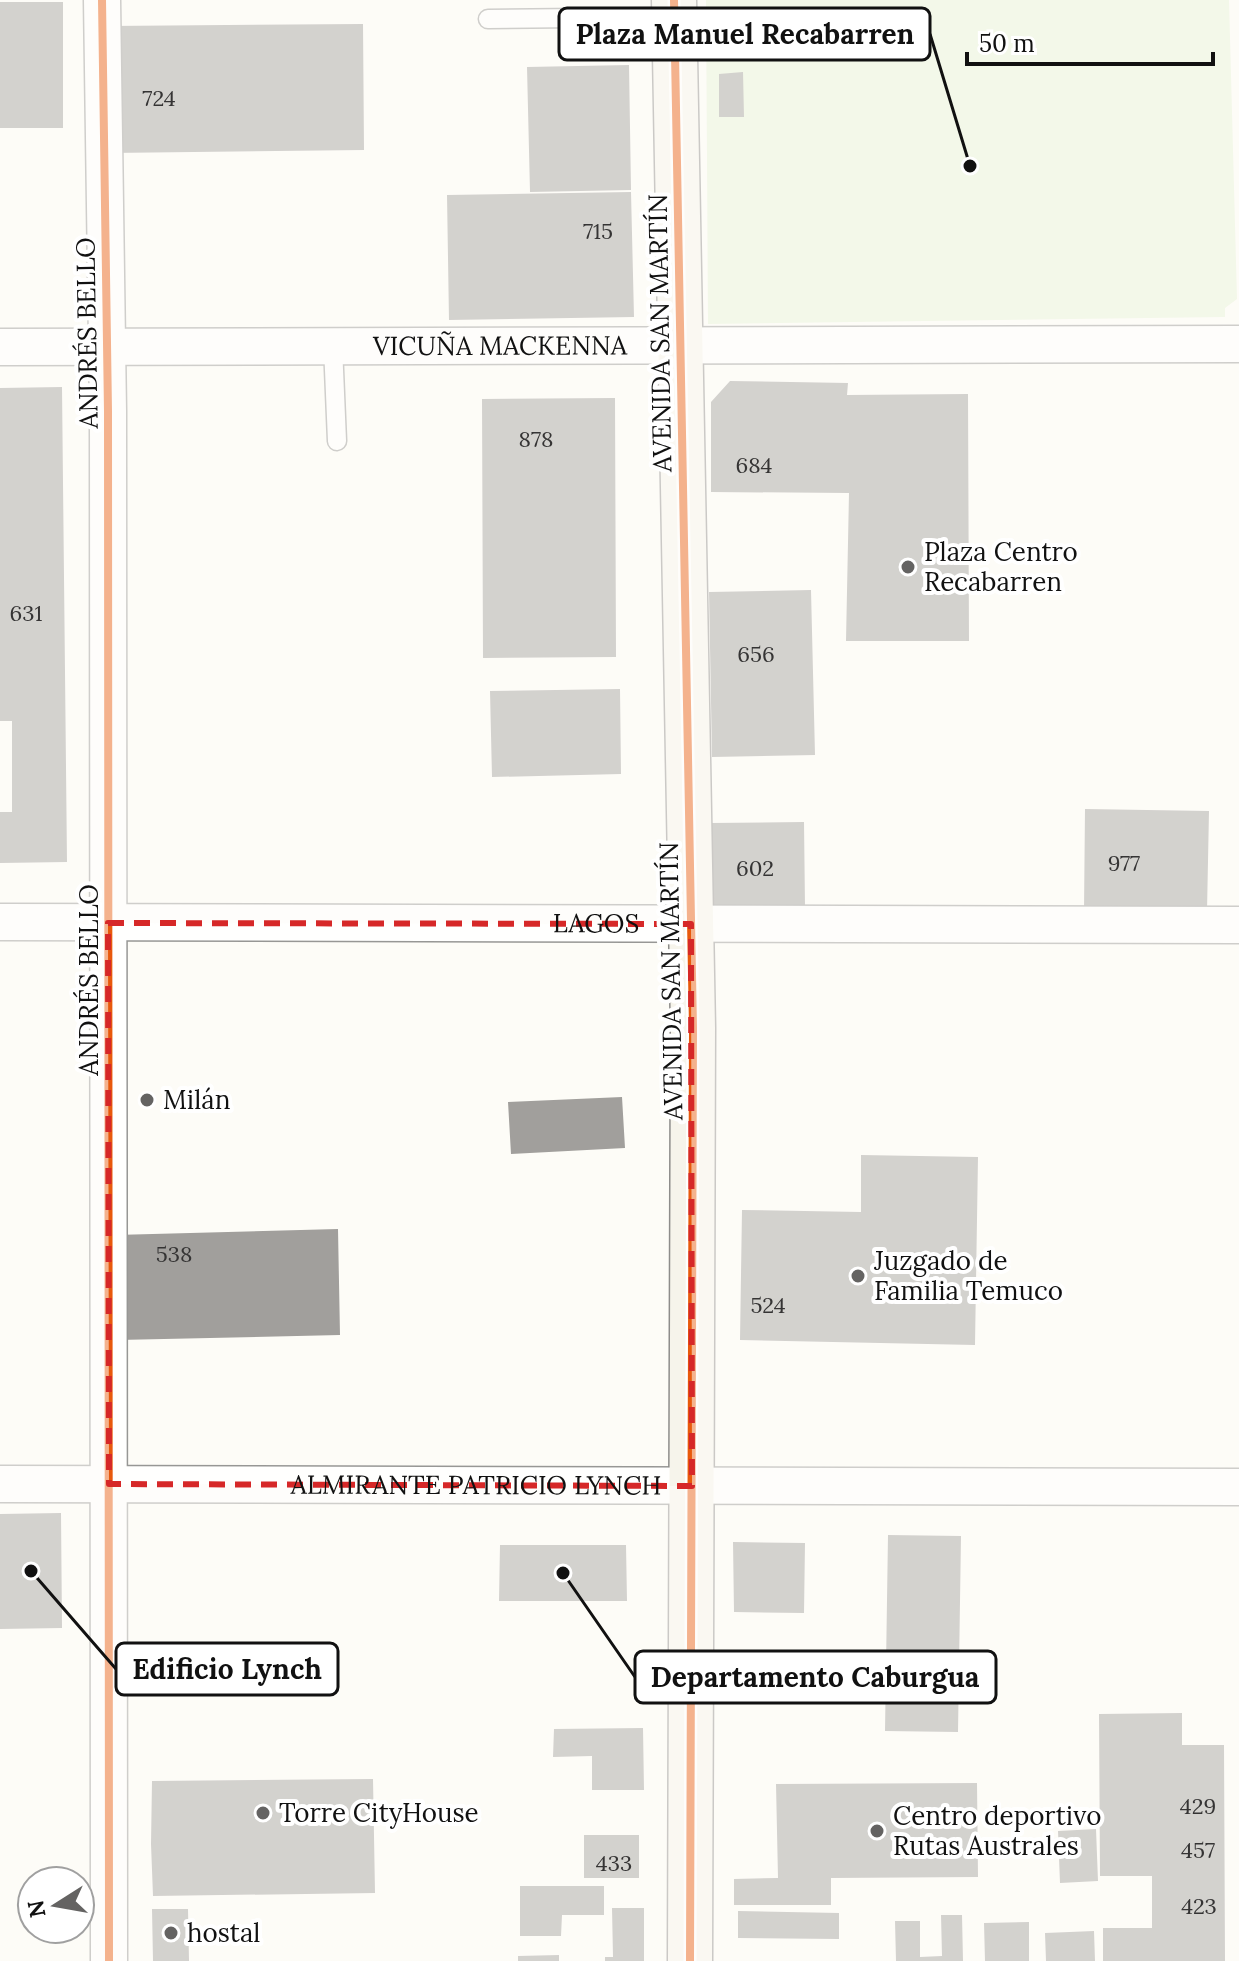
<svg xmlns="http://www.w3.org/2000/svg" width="1239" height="1961" font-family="Lora,serif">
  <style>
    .green { fill: #e7f3d7 }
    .building { fill: #a19f9c }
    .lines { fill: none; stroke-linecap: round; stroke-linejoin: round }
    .service-casing { stroke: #979795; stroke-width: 21 }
    .minor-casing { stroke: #979795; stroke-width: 39 }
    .secondary-casing { stroke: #8e8d8b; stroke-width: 47 }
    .service { stroke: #fffffe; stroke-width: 18 }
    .minor { stroke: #fffffe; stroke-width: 36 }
    .secondary { stroke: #f6f4eb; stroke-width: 44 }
    .cycleway-casing { stroke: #fff; stroke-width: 13 }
    .cycleway { stroke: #e8590c; stroke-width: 8 }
    .marked { fill: none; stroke: #d62828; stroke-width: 6; stroke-dasharray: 16 10; stroke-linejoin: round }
    .poi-dot { fill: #646362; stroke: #fff; stroke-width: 3 }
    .labels { text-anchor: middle; stroke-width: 8; stroke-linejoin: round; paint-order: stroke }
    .number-label { font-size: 22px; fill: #353434 }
    .street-label { font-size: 26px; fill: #111; stroke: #fff }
    .poi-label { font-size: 26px; fill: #111; stroke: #fff; text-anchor: start }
    .leader { fill: none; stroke: #111; stroke-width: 3 }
    .callout-dot { fill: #111; stroke: #fff; stroke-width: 3 }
    .callout { fill: #fff; stroke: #111; stroke-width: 3 }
    .callout-label { font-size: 28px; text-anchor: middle; font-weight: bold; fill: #111 }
  </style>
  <rect width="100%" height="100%" fill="#fdfcf7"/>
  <path class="green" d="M706 0H1229L1237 299 1225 308V317L708 324Z"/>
  <path class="building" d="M0 2H63V128H0Z
    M363 24 364 150 110 153 109 26Z
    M629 65 631 190 530 192 527 67Z
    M743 72 744 117H719V74Z
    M631 192 634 317 449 320 447 195Z
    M730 381 848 383 847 395 968 394 969 641H846L849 493 711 492V402Z
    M62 387 67 862 0 863V812H12V721H0V388Z
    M615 398 616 657 483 658 482 399Z
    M811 590 815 755 712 757 709 592Z
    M620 689 621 774 492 777 490 691Z
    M1085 809 1209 811 1207 911 1084 910Z
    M804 822 805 907 711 909 710 823Z
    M622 1097 625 1148 511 1154 508 1102Z
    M861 1155 978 1157 975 1345 740 1340 742 1210 861 1212Z
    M338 1229 340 1335 118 1340 115 1235Z
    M61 1513 62 1628 0 1629V1514Z
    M888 1535 961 1536 958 1732 885 1731Z
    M733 1542 805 1543 804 1613 734 1612Z
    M500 1545H626L627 1601H499Z
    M1182 1713V1745H1224L1225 1961H1103V1928H1152V1876H1100L1099 1714Z
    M643 1728 644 1790H592V1756L553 1757 554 1729Z
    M373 1779 375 1893 153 1896 151 1844 152 1781Z
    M977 1783 978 1877 831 1878V1905H734V1879L778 1878 776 1784Z
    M1096 1829 1098 1881 1060 1883 1058 1831Z
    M584 1835H639V1878H584Z
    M520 1886H604V1915H562L561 1936H520Z
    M612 1908H644V1961H605V1957H613Z
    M152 1909H188L189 1961H153Z
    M738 1911 839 1913V1939L738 1938Z
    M941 1915H962L963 1961H896L895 1921H920V1957L942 1956Z
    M1029 1922V1961H985L984 1923Z
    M1094 1931 1095 1961H1046L1045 1933Z
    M559 1955V1961H518V1956Z"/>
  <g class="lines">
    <g class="service-casing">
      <path id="service" d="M488 19 674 17
        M333 346 337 441"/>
    </g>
    <g class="minor-casing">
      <g id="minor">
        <path d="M102 0 108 411 109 1961"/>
        <path id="s1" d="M0 347 1239 344"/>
        <path id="s2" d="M0 922 1239 925"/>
        <path id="s3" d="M0 1484 1239 1487"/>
      </g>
    </g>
    <g class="secondary-casing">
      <path id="secondary" d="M674 0 693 1028 690 1961"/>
    </g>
    <use href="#service" class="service"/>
    <use href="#minor" class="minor"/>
    <use href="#secondary" class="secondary"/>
    <g class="cycleway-casing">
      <path id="cycleway" d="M102 0 108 411 109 1961
        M674 0 693 1028 690 1961"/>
    </g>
    <use href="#cycleway" class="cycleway"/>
  </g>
  <path d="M0 0H1239V1961H0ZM108 923 691 924 692 1486 109 1484Z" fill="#fdfcf7" fill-opacity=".55" fill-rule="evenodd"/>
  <path class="marked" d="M108 923 691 924 692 1486 109 1484Z"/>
  <g class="poi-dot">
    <circle cx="908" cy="567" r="8"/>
    <circle cx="147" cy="1100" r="8"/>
    <circle cx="858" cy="1276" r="8"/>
    <circle cx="263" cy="1813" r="8"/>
    <circle cx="877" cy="1831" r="8"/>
    <circle cx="171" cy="1933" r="8"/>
  </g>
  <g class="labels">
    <g class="number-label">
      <text x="159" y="106">724</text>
      <text x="598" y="239">715</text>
      <text x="536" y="447">878</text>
      <text x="754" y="473">684</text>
      <text x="26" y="621">631</text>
      <text x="756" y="662">656</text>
      <text x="1124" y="871">977</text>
      <text x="755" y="876">602</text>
      <text x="174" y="1262">538</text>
      <text x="768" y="1313">524</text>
      <text x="1198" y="1814">429</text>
      <text x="1198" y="1858">457</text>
      <text x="614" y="1871">433</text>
      <text x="1199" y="1914">423</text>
    </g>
    <g class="street-label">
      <text transform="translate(87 333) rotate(-91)" y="9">ANDRÉS BELLO</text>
      <text transform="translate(660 333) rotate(-91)" y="9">AVENIDA SAN MARTÍN</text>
      <text dy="9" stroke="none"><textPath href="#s1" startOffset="500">VICUÑA MACKENNA</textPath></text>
      <text dy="9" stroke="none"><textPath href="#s2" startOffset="596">LAGOS</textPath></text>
      <text transform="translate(89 980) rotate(-90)" y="9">ANDRÉS BELLO</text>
      <text transform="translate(671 981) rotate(-91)" y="9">AVENIDA SAN MARTÍN</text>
      <text dy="9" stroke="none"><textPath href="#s3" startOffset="476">ALMIRANTE PATRICIO LYNCH</textPath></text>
    </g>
    <g class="poi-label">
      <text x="924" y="561">Plaza Centro<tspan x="924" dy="30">Recabarren</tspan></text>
      <text x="163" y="1109">Milán</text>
      <text x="874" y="1270">Juzgado de<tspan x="874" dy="30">Familia Temuco</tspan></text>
      <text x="279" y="1822">Torre CityHouse</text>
      <text x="893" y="1825">Centro deportivo<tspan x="893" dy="30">Rutas Australes</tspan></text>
      <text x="187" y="1942">hostal</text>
    </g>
  </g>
  <path class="leader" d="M970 166L930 34M31 1571L116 1669M563 1573L635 1677"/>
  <g class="callout-dot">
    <circle cx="970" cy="166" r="8"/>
    <circle cx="31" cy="1571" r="8"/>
    <circle cx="563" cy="1573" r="8"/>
  </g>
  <g class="callout">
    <rect x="559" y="8" width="371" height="52" rx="8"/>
    <rect x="116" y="1643" width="222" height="52" rx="8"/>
    <rect x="635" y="1651" width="361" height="52" rx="8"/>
  </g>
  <g class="callout-label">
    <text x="745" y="44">Plaza Manuel Recabarren</text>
    <text x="227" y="1679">Edificio Lynch</text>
    <text x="815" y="1687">Departamento Caburgua</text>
  </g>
  <g transform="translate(56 1905) rotate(259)"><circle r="38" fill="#ffffff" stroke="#a0a0a0" stroke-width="2"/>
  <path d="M0-6L14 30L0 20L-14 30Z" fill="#646362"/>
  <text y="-12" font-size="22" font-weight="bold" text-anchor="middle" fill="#111111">N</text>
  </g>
  <path d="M967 52v12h246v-12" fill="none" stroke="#111111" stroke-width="4"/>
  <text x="979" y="52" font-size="24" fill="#111111" stroke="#ffffff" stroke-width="6" paint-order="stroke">50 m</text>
</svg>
